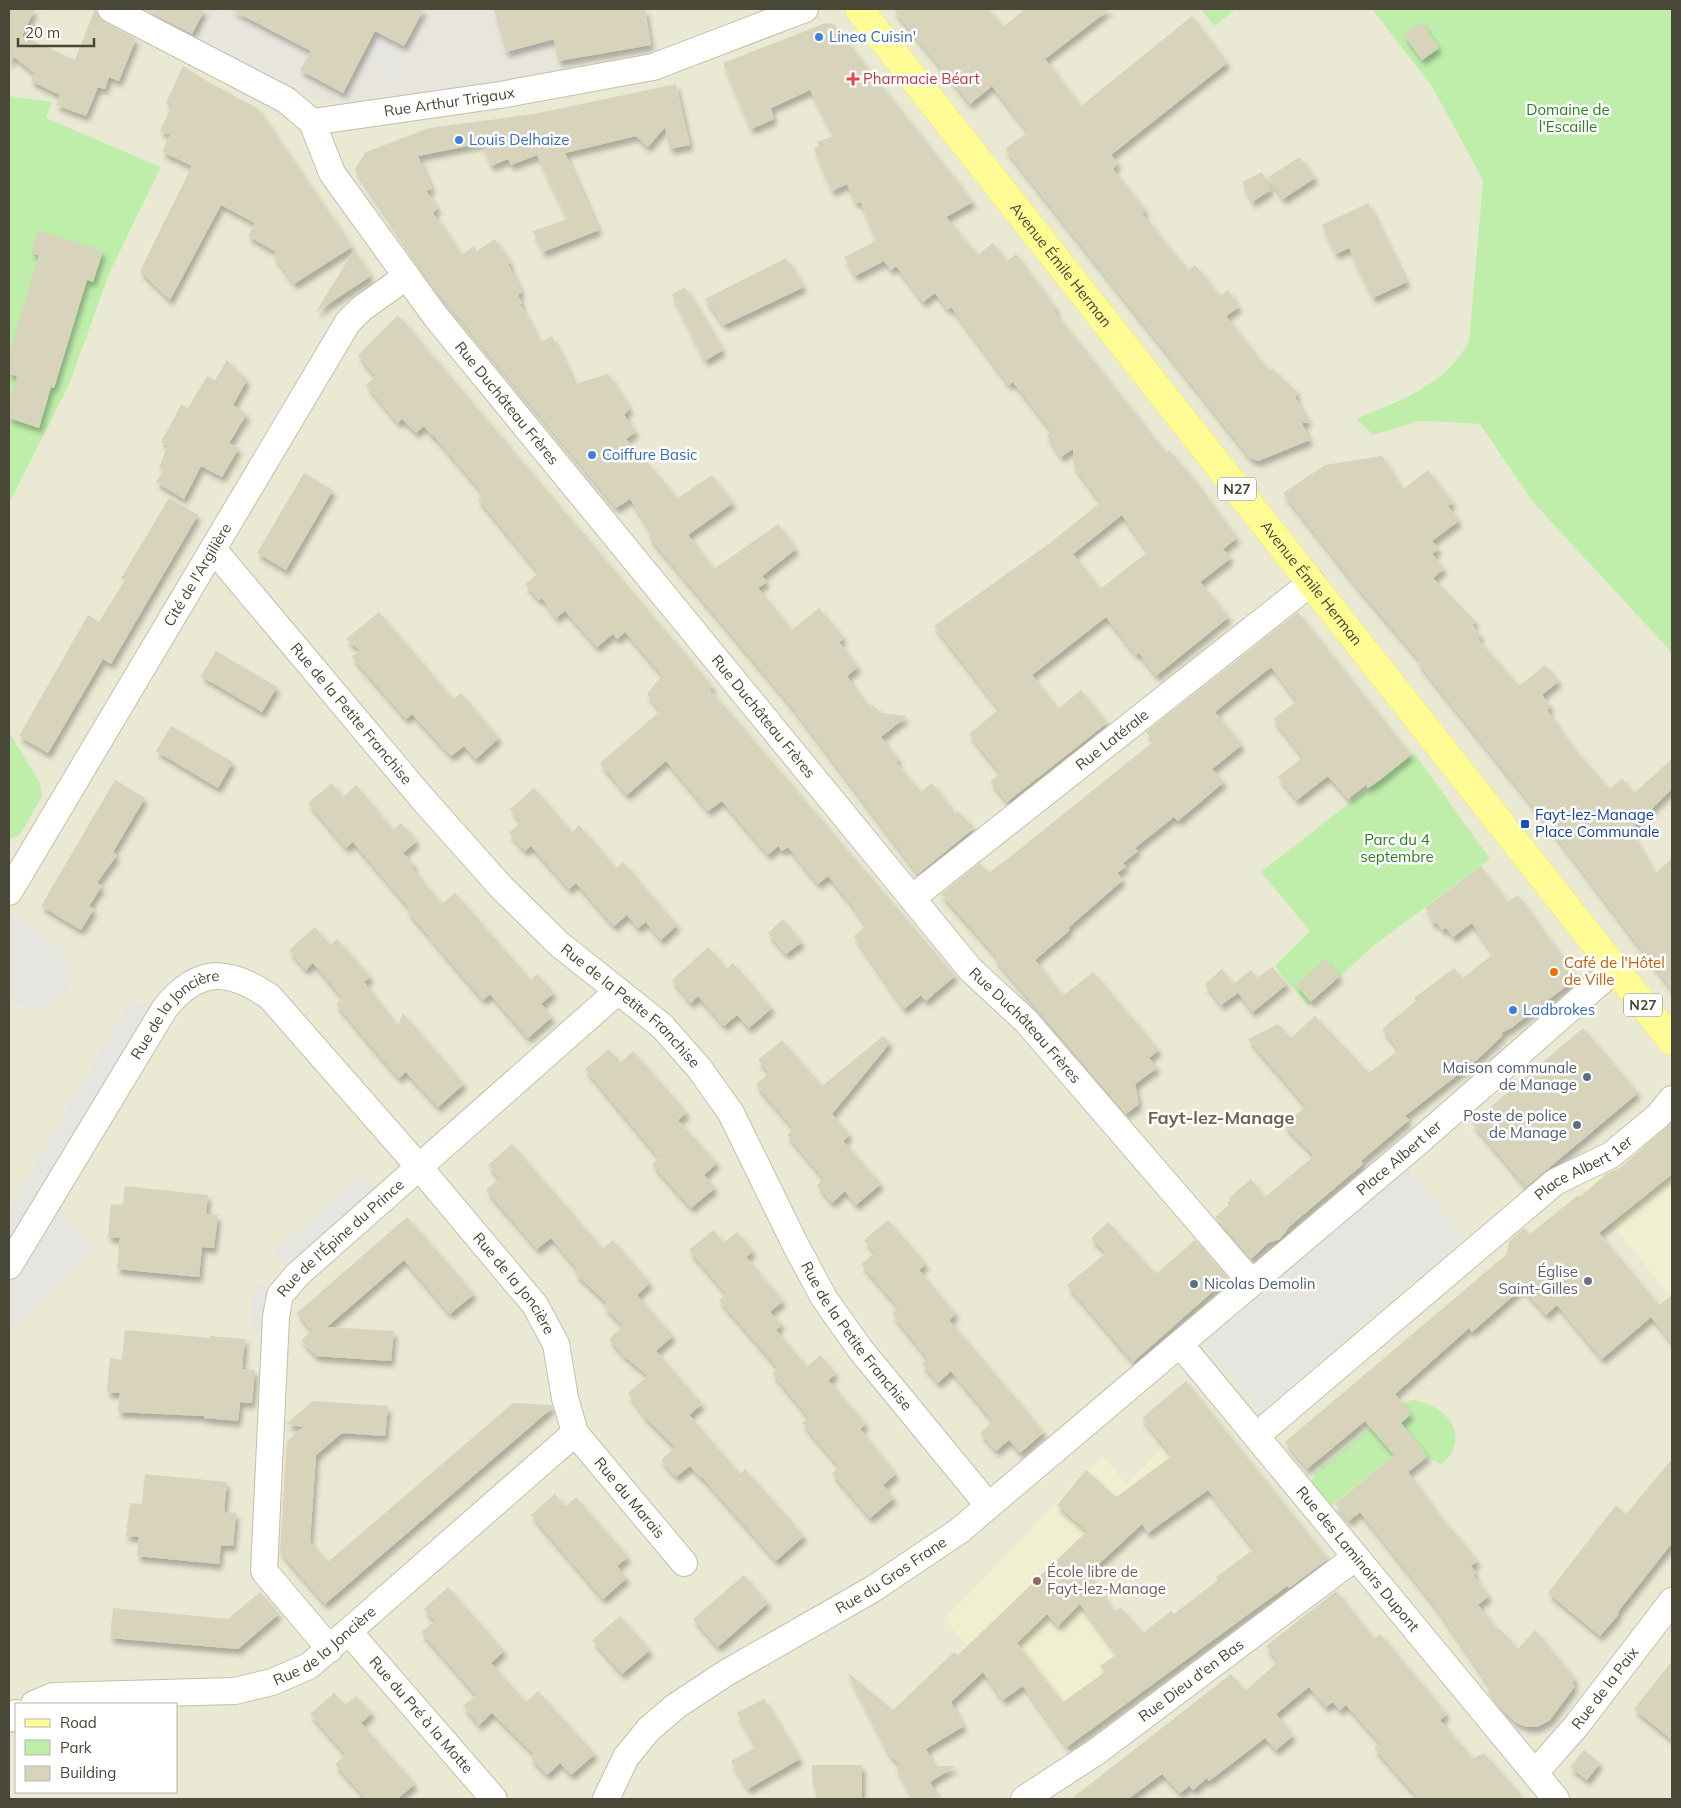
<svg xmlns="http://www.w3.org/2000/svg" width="1681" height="1808" font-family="Mulish,sans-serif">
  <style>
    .residential { fill: #eae9d4; fill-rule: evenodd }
    .industrial { fill: #e8e5dc }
    .education { fill: #f0efcf }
    .green { fill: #bfeeab }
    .parking { fill: #e6e5df }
    .building { fill: #d8d4bb; fill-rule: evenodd; filter: url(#shadow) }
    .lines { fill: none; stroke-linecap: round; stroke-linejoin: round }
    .minor-casing { stroke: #c2c0a8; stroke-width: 28 }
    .major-casing { stroke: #f1eb59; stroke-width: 29 }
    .minor { stroke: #fff; stroke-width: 26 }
    .major { stroke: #fffc96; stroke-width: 28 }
    .shop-dot { fill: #3f7fe0; stroke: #fff; stroke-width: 2 }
    .health-dot { fill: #e0444e; stroke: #fff; stroke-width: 2 }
    .transit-dot { fill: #1a4fb4; stroke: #fff; stroke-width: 2 }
    .food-dot { fill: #e8710a; stroke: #fff; stroke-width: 2 }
    .service-dot { fill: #5c6f8a; stroke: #fff; stroke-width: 2 }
    .worship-dot { fill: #6b7280; stroke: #fff; stroke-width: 2 }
    .education-dot { fill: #8d6e63; stroke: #fff; stroke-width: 2 }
    .labels { text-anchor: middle; stroke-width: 5; stroke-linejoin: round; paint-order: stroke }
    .shield { fill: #fff; stroke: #807e72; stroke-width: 1 }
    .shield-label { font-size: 14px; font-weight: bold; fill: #494735 }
    .shop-label { font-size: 15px; fill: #366cbe; stroke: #fff; text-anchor: start }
    .health-label { font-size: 15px; fill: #be3a42; stroke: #fff; text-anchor: start }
    .street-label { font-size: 15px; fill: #494735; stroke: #fff }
    .park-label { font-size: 15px; fill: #2c8221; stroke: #fff }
    .transit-label { font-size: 15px; fill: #164399; stroke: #fff; text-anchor: start }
    .food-label { font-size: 15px; fill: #c56008; stroke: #fff; text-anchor: start }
    .service-label { font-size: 15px; fill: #4e5e75; stroke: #fff; text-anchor: end }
    .worship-label { font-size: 15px; fill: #5b616d; stroke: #fff; text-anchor: end }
    .education-label { font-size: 15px; fill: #785e54; stroke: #fff; text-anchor: start }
    .quarter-label { font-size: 18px; font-weight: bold; fill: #6d684b; stroke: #fff }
  </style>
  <defs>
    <filter id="shadow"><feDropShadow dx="3" dy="5.5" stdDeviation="2.5" flood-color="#0004"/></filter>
  </defs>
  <rect width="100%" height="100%" fill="#f5f5e7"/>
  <path class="residential" d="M9 9H1201L1214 26 1236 9H1372L1432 87 1483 180 1469 341 1460 359 1443 376 1421 390 1356 419 1373 435 1421 421 1480 424 1532 501 1672 653V1799H9V835L11 838 22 754 9 732V504L69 385 110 272 161 167 46 118 52 102 9 96ZM16 1704H176V1792H16Z"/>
  <path class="industrial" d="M111 9H544L551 34 560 84 350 106 310 98 279 88Z"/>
  <path class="education" d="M1672 1107V1344L1647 1314 1669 1295 1580 1184Z
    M1209 1409 1243 1451 1212 1475 1161 1505 1088 1575 1158 1680 1067 1748 1021 1686 980 1659 944 1619 1102 1456 1127 1484 1178 1432Z"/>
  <path class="green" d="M1201 9H1236L1214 26Z
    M1372 9H1672V653L1532 501 1480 424 1421 421 1373 435 1356 419C1401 399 1445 387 1469 341L1483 180 1432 87Z
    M9 96 52 102 46 118 161 167 110 272 69 385 9 504Z
    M9 732 40 783 42 796 20 835 11 838 9 835Z
    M1414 753 1490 859 1373 946 1308 1006 1275 966 1310 931 1261 872Z
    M1412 1400C1422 1402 1433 1405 1441 1412 1460 1427 1461 1450 1441 1464L1425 1456 1412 1440 1333 1505 1322 1499 1311 1483 1315 1473 1396 1407Z"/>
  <path class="parking" d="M371 29 409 47 402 62V85L353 61Z
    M9 914 60 947 67 957 71 968V980L65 993 49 1006 38 1009 26 1008 9 999Z
    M129 1003 165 1008 49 1200 93 1247 9 1332V1210Z
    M1407 1169 1465 1237 1261 1411 1203 1344Z
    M362 1175 383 1200 297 1275 274 1251Z
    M254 1284 284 1290 275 1335 250 1331Z"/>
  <path class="building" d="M9 9H35L22 36 75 60 95 9 104 22 136 39 119 81 109 77 105 89 98 87 86 116 56 105 60 95 31 81 34 73 13 56 9 65Z
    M143 9H205L192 34Z
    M230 9H424L404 46 375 31 343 93 300 70 311 51Z
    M494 9H645L651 45 558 61 554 39 506 52Z
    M893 9H989L1003 27 1025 9H1110L1045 59 1081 106 1192 16 1227 63 1111 155 1118 163 1113 169 1146 211 1142 213 1188 271 1195 265 1220 296 1228 290 1239 307 1226 316 1269 371 1272 368 1298 393 1295 397 1309 422 1302 423 1310 440 1258 461 1250 458 1005 149 1028 132 992 86 970 104Z
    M1422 22 1439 48 1422 60 1404 35Z
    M826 23 833 24 973 202 946 217 978 255 993 243 1007 261 1016 254 1056 309 1054 311 1166 453 1170 451 1192 477 1237 538 1223 549 1231 558 1200 582 1229 617 1156 676 1139 653 1136 655 1106 617 1032 675 1058 709 1081 690 1107 723 1007 802 990 781 1000 773 969 734 999 709 934 626 1050 543 1101 502 1074 467 1073 449 1061 457 1047 436 1052 431 1013 382 1009 385 951 307 948 310 935 293 923 302 896 266 891 270 884 261 855 276 844 257 876 241 861 203 855 202 847 184 832 191 814 148 819 146 817 142 834 136 810 90 771 108 774 119 751 129 723 63ZM1122 515 1148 552 1100 589 1073 554Z
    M183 66 210 83 257 108 352 247 294 284 274 256 276 252 248 236 255 223 221 205 170 300 147 278 140 271 192 166 162 152 170 135 160 131 172 106 166 103Z
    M676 84 690 145 670 149 665 127 648 147 636 136 565 153 599 230 543 252 533 231 568 219 537 155 511 165 508 159 491 166 482 143 418 156 432 189 426 191 438 208 433 213 462 255 474 246 477 251 495 239 511 263 508 264 522 292 518 295 522 303 520 304 540 342 552 336 575 384 608 374 630 408 624 415 636 432 626 439 667 485 676 499 712 475 733 503 688 535 714 569 778 524 796 549 762 576 767 582 758 588 792 630 819 608 844 638 839 642 858 667 847 676 870 708 873 705 881 713 907 716 881 737 899 760 896 762 921 792 932 783 955 814 958 811 974 828 918 874 792 707 649 537 653 534 630 499 616 508 436 290 355 169 366 152 429 128 534 114Z
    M1300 157 1315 178 1283 199 1268 177Z
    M1262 172 1271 190 1252 202 1242 182Z
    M1368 203 1407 282 1373 298 1349 248 1336 254 1322 225Z
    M38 230 103 251 93 282 87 280 54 388 51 387 39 428 9 418V407L17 376 9 374V353L39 255 31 253Z
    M354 250 371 276 316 312Z
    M786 258 804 287 724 325 705 299Z
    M685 287 723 350 705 361 672 294Z
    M398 315 713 687 710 690 730 713 955 976 926 1001 921 995 904 1009 854 936 866 926 852 905 828 876 818 884 788 847 782 851 778 846 768 855 722 801 708 811 666 761 627 795 600 763 660 711 647 694 662 675 625 632 617 639 613 634 597 647 565 611 556 618 542 598 539 600 525 584 539 573 478 499 481 497 478 493 481 491 434 436 433 437 424 426 416 433 402 419 398 423 366 385 375 376 358 355Z
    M227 360 247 380 233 405 247 414 229 443 239 448 222 477 201 466 184 499 156 482 165 469 159 468 168 445 161 442 181 405 188 408 207 376 215 380Z
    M1382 456 1402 490 1428 470 1453 503 1448 506 1459 521 1432 541 1439 549 1432 554 1444 569 1433 578 1476 622 1472 625 1481 636 1478 639 1519 686 1545 665 1559 681 1542 695 1551 707 1547 710 1574 749 1610 789 1622 778 1634 793 1672 759V789L1630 830 1655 874 1672 858V990L1539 814 1418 663 1420 661 1357 587 1283 493 1325 465Z
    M304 473 333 490 286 570 257 553Z
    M169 498 198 515 111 664 103 659 48 753 19 736 88 615 99 622 125 580 121 578Z
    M379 612 453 699 461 693 499 738 476 759 464 746 451 756 412 714 406 719 352 657 360 650 346 639Z
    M1298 612 1411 755 1380 780 1368 788 1366 785 1348 799 1328 776 1297 800 1278 777 1303 757 1273 719 1297 701 1271 667 1215 712 1242 745 1212 769 1224 782 1178 821 1174 817 1135 848 1138 851 1123 863 1126 867 1117 873 1123 880 1068 928 1070 930 1035 960 1063 996 1093 972 1159 1050 1149 1058 1157 1068 1135 1084 1139 1104 1126 1114 995 959 997 957 941 894 980 863 988 873 1010 857 1154 741 1146 732Z
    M216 651 277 687 262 712 201 676Z
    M171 726 233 762 218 788 156 751Z
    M115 780 145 798 113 852 117 855 97 883 102 886 89 906 94 909 81 930 41 906Z
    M332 783 343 797 356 785 393 830 401 823 417 841 403 853 415 866 412 868 442 904 455 893 531 980 537 974 554 993 541 1004 552 1017 528 1038 490 994 483 1000 429 937 430 934 428 935 407 911 410 909 353 842 346 848 308 803Z
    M534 788 572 832 579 825 616 868 623 862 677 925 661 940 646 922 638 928 627 915 614 926 576 883 569 889 531 846 525 851 509 833 521 822 510 809Z
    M1481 866 1507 902 1518 895 1577 978 1511 1028 1501 1033 1503 1035 1479 1058 1405 1116 1409 1120 1361 1161 1363 1164 1290 1226 1280 1239 1268 1243 1251 1259 1215 1217 1229 1205 1227 1203 1231 1200 1229 1198 1251 1179 1265 1197 1314 1156 1284 1125 1306 1106 1248 1039 1278 1024 1291 1038 1315 1016 1369 1073 1399 1050 1382 1029 1416 1001 1414 998 1454 968 1463 978 1493 954 1472 923 1453 937 1446 928 1442 930 1437 923 1430 922 1431 916 1425 908Z
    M783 919 802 942 786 954 768 933Z
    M315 927 330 945 337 939 371 977 364 982 398 1026 403 1013 464 1084 438 1107 406 1072 399 1078 378 1054 336 1004 343 998 313 963 306 970 289 950Z
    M708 947 727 969 733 963 772 1008 749 1028 737 1015 724 1026 698 996 691 1003 672 980Z
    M1325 959 1340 976 1311 1002 1296 985Z
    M1272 967 1287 984 1253 1012 1238 993 1221 1005 1205 984 1222 969 1234 984 1251 970 1257 978Z
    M1583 1028 1638 1093 1526 1187 1472 1123Z
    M883 1036 890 1043 832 1114 850 1135 843 1141 881 1184 856 1205 845 1191 832 1203 817 1185 824 1179 787 1135 794 1129 756 1085 769 1073 758 1060 782 1040 822 1086Z
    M609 1049 620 1063 633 1051 687 1113 678 1120 717 1163 704 1175 715 1188 691 1208 652 1164 659 1158 585 1069Z
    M1672 1122V1174L1599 1233 1659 1305 1672 1295V1342L1651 1317 1602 1359 1557 1305 1546 1315 1522 1288 1472 1332 1469 1328 1395 1394 1411 1414 1401 1423 1428 1456 1408 1472 1440 1516 1478 1561 1471 1566 1476 1573 1473 1575 1489 1596 1478 1605 1498 1630H1501L1518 1649 1535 1630 1575 1679 1572 1684 1575 1686 1550 1720 1537 1727H1526L1515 1722 1503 1710 1487 1687 1489 1685 1435 1606 1360 1512 1349 1521 1335 1504 1394 1455 1365 1421 1307 1469 1285 1442 1507 1254 1509 1241 1524 1228 1530 1234 1577 1196H1581L1606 1174 1621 1167Z
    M512 1144 603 1249 613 1240 650 1283 637 1295 673 1336 656 1351 702 1404 689 1415 740 1474 745 1469 804 1536 776 1561 702 1477 701 1478 690 1466 676 1477 661 1460 675 1447 645 1417 628 1393 648 1376 623 1355 609 1339 623 1326 604 1306 607 1303 575 1273 578 1270 551 1238 537 1249 486 1190 499 1178 488 1165Z
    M125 1186 208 1195 206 1214 218 1215 214 1248 202 1247 199 1277 117 1269 120 1238 108 1237 111 1204 123 1205Z
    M407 1217 474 1294 450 1314 404 1260 327 1327 394 1331 391 1361 316 1356 301 1340 312 1331 297 1313Z
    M888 1220 926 1264 919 1270 956 1314 949 1320 1044 1432 1020 1453 1009 1440 996 1451 980 1433 993 1421 951 1371 938 1383 922 1364 928 1359 892 1314 899 1308 861 1264 875 1253 864 1240Z
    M1108 1222 1156 1274 1195 1240 1228 1278 1133 1362 1067 1285 1106 1253 1091 1238Z
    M713 1230 724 1243 737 1232 753 1251 746 1257 783 1301 770 1312 782 1325 776 1330 807 1367 820 1355 836 1374 828 1380 866 1424 860 1429 896 1474 883 1485 894 1498 870 1518 832 1473 839 1467 802 1423 809 1418 772 1373 778 1368 719 1300 726 1294 689 1250Z
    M125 1330 210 1338V1336L245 1339 242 1369 255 1370 252 1403 240 1402 238 1421 204 1418V1416L118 1412 120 1393 107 1392 110 1358 122 1360Z
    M1186 1381 1328 1559 1289 1588 1287 1586 1067 1747 1023 1686 1003 1700 983 1672 951 1702 964 1726 926 1749 935 1766H956L930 1782 939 1799H913L895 1765H901L889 1754 847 1672 893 1710 954 1652 958 1655 1087 1531 1057 1505 1086 1470 1116 1497 1172 1456 1142 1418ZM1208 1490 1254 1549 1216 1577 1218 1580 1174 1614 1171 1611 1143 1633 1121 1608 1114 1611 1088 1574 1142 1524 1148 1533ZM1080 1604 1117 1654 1100 1666 1105 1672 1063 1702 1017 1643 1047 1614 1058 1626Z
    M313 1401 388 1406 385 1436 342 1433 316 1455 310 1542 328 1562 513 1403 552 1405V1408L325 1604 280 1552 287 1441 303 1427 286 1424Z
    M1672 1459V1543L1617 1613 1619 1614 1600 1636 1548 1593 1616 1505 1626 1514Z
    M145 1474 227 1482 224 1512 236 1513 233 1546 221 1545 219 1564 137 1556 139 1537 126 1536 130 1503 142 1504Z
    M555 1494 565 1507 576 1497 628 1557 617 1566 627 1578 603 1599 531 1515Z
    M744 1575 768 1603 718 1647 693 1619Z
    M448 1587 504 1651 491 1663 526 1702 538 1691 595 1754 571 1775 560 1763 547 1775 530 1757 534 1754 492 1713 479 1725 463 1706 476 1695 421 1632 435 1621 424 1609Z
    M1336 1591 1374 1639 1380 1634 1447 1714 1440 1720 1457 1740 1473 1758 1484 1753 1524 1799H1419L1374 1748 1380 1743 1346 1705 1340 1710 1333 1702 1326 1707 1309 1687 1276 1714 1293 1736 1276 1750 1265 1738 1209 1781 1207 1778 1193 1790 1189 1786 1180 1793 1162 1774 1128 1799H1071L1231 1674 1245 1691 1278 1662 1266 1646Z
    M260 1592 279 1614 238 1649 110 1638 113 1608 228 1619Z
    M620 1616 650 1650 622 1674 592 1640Z
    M1672 1661V1740L1634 1709Z
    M334 1693 345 1705 356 1696 372 1713 361 1723 415 1784 397 1799H366L335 1764 346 1755 310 1714Z
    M764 1699 800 1759 748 1789 731 1761 756 1747 737 1713Z
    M1584 1750 1600 1763 1587 1780 1570 1767Z
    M812 1765H862V1797L848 1799H816V1785H813Z"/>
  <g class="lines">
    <g class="minor-casing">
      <g id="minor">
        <path id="s1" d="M111 9 286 100 312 122 500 95 653 67 805 9"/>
        <path id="s2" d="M312 122 332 173 436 317 970 969 1026 1021 1251 1282"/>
        <path id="s3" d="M213 549 421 797 502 888 559 944 662 1026 699 1068 731 1113 795 1244 824 1298 860 1349 988 1505"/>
        <path id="s4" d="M9 892 348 322 361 309 407 276"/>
        <path id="s5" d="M912 898 1312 582"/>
        <path id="s6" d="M9 1266 165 1008C198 967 228 968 270 997L420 1168 535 1305 556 1344 565 1398 575 1433 684 1563"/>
        <path id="s7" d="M1180 1344 1556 1799"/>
        <path id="s8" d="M1256 1436 1555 1182 1611 1155 1658 1116 1672 1099"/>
        <path id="s9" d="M349 1632 494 1799"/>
        <path id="s10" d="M330 1649 264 1571 276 1317 280 1295 297 1275 618 991"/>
        <path id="s11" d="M34 1704 53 1696 235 1691 272 1682 309 1666 575 1433"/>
        <path d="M9 1719 16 1713"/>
        <path id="s12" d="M1535 1773 1577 1725 1672 1601"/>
        <path id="s13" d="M606 1799 626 1757 649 1729 676 1706 726 1673 873 1589 959 1531 1417 1143 1615 969"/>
        <path id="s14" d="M1024 1799 1096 1752 1356 1557"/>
      </g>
    </g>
    <g class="major-casing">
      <g id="major">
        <path id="s15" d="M859 9 1672 1041"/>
      </g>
    </g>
    <use href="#minor" class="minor"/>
    <use href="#major" class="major"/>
  </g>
  <g class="shop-dot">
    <circle cx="819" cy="37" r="5"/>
    <circle cx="459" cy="140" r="5"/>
    <circle cx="592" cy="455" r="5"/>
    <circle cx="1513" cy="1010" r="5"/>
  </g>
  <path class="health-dot" d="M850.5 71.5h5v5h5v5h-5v5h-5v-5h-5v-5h5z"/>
  <rect class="transit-dot" x="1520" y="819" width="10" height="10" rx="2.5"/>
  <circle class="food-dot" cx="1554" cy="972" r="5"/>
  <g class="service-dot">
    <circle cx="1587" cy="1077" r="5"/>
    <circle cx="1577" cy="1125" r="5"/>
    <circle cx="1194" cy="1284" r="5"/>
  </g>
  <circle class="worship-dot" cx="1588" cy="1281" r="5"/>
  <circle class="education-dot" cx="1037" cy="1581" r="5"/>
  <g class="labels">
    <g class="shield">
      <rect x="1218" y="477.5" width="38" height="23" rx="4"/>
      <rect x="1624" y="993.5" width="38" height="23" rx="4"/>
    </g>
    <g class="shield-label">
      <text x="1237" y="494">N27</text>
      <text x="1643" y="1010">N27</text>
    </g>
    <g class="shop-label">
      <text x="829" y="42">Linea Cuisin'</text>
      <text x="469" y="145">Louis Delhaize</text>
      <text x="602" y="460">Coiffure Basic</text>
      <text x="1523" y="1015">Ladbrokes</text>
    </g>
    <g class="health-label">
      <text x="863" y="84">Pharmacie Béart</text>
    </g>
    <g class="street-label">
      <text dy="5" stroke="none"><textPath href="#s1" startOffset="370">Rue Arthur Trigaux</textPath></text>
      <text dy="5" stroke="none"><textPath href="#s15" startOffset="326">Avenue Émile Herman</textPath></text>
      <text dy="5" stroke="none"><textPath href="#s2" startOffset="344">Rue Duchâteau Frères</textPath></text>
      <text dy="5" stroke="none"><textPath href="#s4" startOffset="369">Cité de l'Argilière</textPath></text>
      <text dy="5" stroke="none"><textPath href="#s15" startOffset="731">Avenue Émile Herman</textPath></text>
      <text dy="5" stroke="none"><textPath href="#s3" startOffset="215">Rue de la Petite Franchise</textPath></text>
      <text dy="5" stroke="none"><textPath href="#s2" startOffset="749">Rue Duchâteau Frères</textPath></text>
      <text dy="5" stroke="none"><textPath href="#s5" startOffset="255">Rue Latérale</textPath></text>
      <text dy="5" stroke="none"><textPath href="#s3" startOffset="620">Rue de la Petite Franchise</textPath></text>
      <text dy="5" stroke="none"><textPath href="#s6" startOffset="305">Rue de la Joncière</textPath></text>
      <text dy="5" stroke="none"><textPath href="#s2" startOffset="1154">Rue Duchâteau Frères</textPath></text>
      <text dy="5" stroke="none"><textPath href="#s13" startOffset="1028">Place Albert Ier</textPath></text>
      <text dy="5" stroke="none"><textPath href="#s8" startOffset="424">Place Albert 1er</textPath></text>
      <text dy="5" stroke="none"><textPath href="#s10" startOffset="462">Rue de l'Épine du Prince</textPath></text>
      <text dy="5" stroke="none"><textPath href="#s6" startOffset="799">Rue de la Joncière</textPath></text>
      <text dy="5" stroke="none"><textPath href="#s3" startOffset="1025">Rue de la Petite Franchise</textPath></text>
      <text dy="5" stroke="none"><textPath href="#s6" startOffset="1049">Rue du Marais</textPath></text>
      <text dy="5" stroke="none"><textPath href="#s7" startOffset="279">Rue des Laminoirs Dupont</textPath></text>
      <text dy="5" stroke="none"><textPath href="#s13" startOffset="370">Rue du Gros Frane</textPath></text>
      <text dy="5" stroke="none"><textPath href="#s11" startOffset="305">Rue de la Joncière</textPath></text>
      <text dy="5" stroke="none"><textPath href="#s14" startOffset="205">Rue Dieu d'en Bas</textPath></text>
      <text dy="5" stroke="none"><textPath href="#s12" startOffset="110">Rue de la Paix</textPath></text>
      <text dy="5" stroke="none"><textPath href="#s9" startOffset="110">Rue du Pré à la Motte</textPath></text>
    </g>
    <g class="park-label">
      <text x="1568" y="115">Domaine de<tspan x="1568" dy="17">l'Escaille</tspan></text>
      <text x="1397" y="845">Parc du 4<tspan x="1397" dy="17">septembre</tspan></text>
    </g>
    <g class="transit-label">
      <text x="1535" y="820">Fayt-lez-Manage<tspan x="1535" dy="17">Place Communale</tspan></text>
    </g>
    <g class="food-label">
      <text x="1564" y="968">Café de l'Hôtel<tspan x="1564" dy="17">de Ville</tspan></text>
    </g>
    <g class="service-label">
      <text x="1577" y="1073">Maison communale<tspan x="1577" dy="17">de Manage</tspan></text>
      <text x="1567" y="1121">Poste de police<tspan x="1567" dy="17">de Manage</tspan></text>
      <text x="1204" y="1289" text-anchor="start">Nicolas Demolin</text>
    </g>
    <g class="worship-label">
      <text x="1578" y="1277">Église<tspan x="1578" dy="17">Saint-Gilles</tspan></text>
    </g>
    <g class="education-label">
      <text x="1047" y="1577">École libre de<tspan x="1047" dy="17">Fayt-lez-Manage</tspan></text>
    </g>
    <g class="quarter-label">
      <text x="1221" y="1124">Fayt-lez-Manage</text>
    </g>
  </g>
  <rect width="1681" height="1808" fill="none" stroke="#494735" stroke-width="20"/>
  <rect x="15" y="1703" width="162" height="90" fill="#ffffff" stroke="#b6b5ae"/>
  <rect x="25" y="1719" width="25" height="8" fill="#fffc96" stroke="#b6b5ae"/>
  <text x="60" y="1728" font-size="15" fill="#494735">Road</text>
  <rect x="25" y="1740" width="25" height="15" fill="#bfeeab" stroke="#b6b5ae"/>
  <text x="60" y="1753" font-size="15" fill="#494735">Park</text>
  <rect x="25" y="1766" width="25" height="15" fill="#d8d4bb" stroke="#b6b5ae"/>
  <text x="60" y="1778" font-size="15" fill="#494735">Building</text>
  <path d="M18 38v8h76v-8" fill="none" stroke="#494735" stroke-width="2.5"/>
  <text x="25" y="38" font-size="15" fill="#494735" stroke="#ffffff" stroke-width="4" paint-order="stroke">20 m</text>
</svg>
